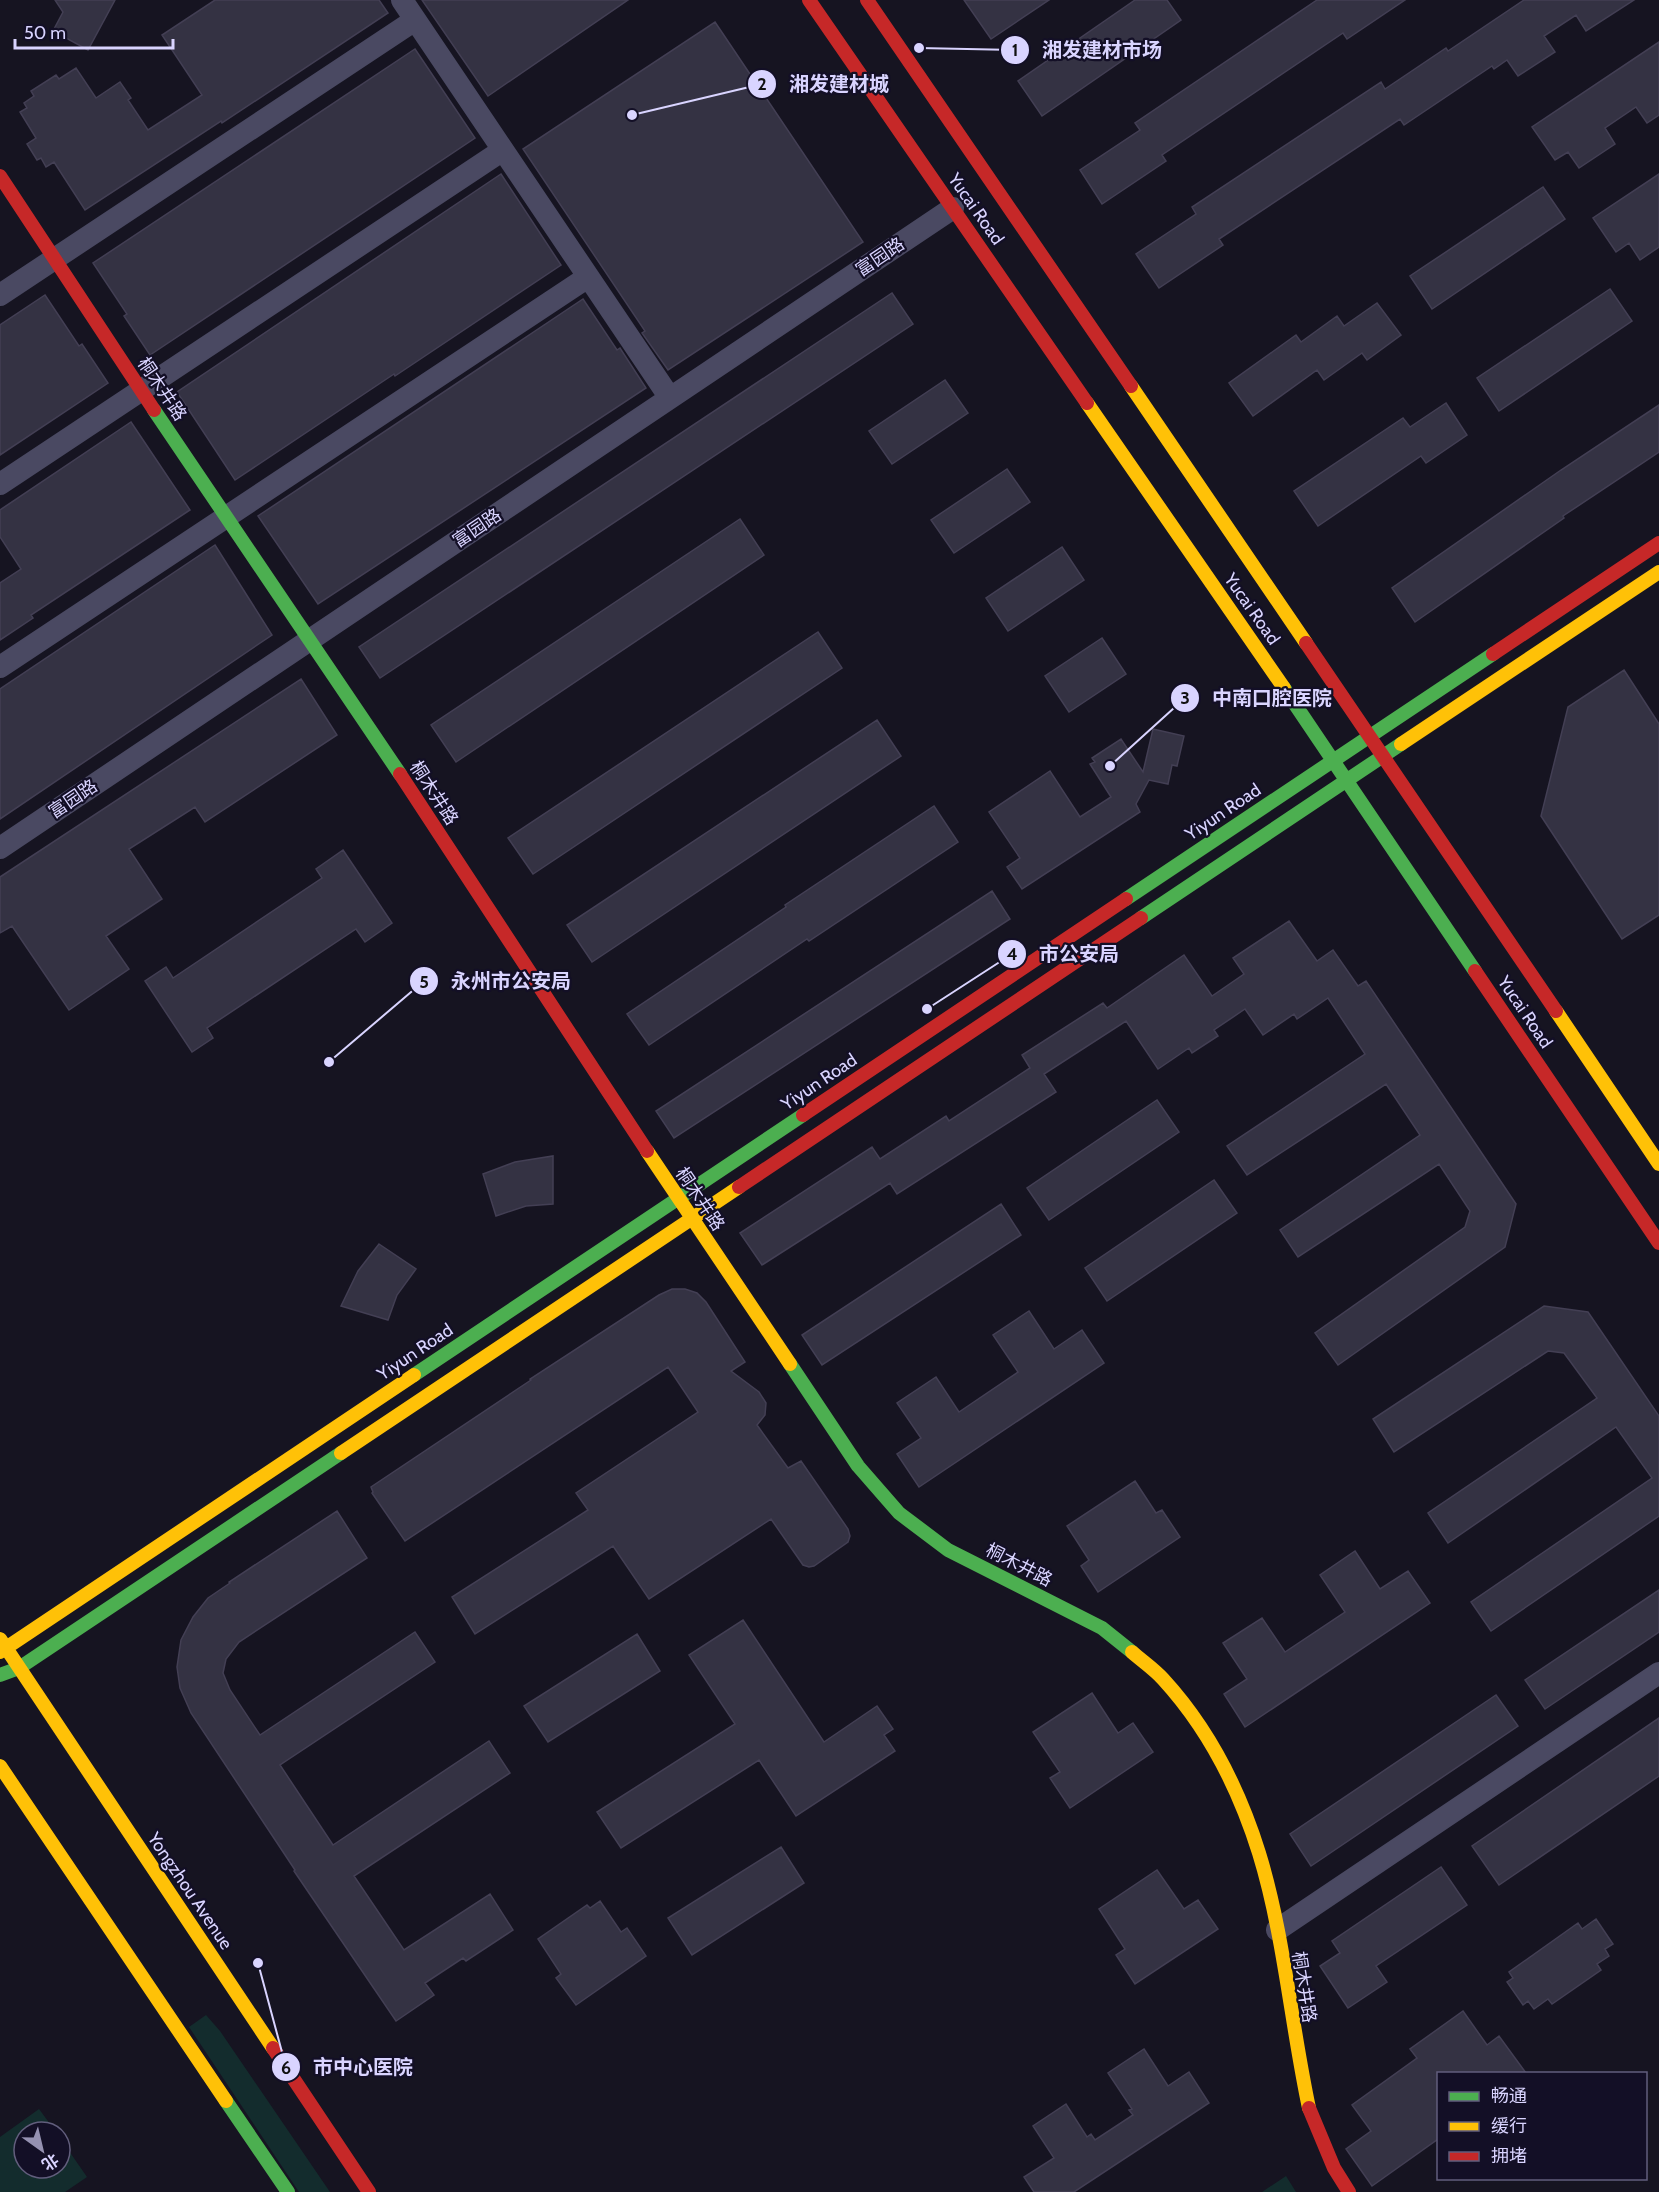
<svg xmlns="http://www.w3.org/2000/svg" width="1659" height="2192" font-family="Cabin,'Noto Sans SC',sans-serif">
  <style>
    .green { fill: #132c2d }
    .building { fill: #343243; stroke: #433f54; stroke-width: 1.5 }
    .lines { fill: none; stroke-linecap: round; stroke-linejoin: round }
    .street { stroke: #4a4962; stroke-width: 22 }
    .fast { stroke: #4caf50; stroke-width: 14 }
    .slow { stroke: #ffc107; stroke-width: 14 }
    .jam { stroke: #c62828; stroke-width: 14 }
    .labels { text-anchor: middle; stroke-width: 4.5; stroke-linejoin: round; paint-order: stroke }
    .street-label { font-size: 18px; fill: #d9d4ff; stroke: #130f26 }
    .leader { fill: none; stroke: #d9d4ff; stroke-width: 2 }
    .callout-dot { fill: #d9d4ff; stroke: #130f26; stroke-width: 2 }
    .mark-label { font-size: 18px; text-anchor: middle; font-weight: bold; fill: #111 }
    .callout-label { font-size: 20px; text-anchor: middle; font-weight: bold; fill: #d9d4ff; stroke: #130f26; stroke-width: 4.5; stroke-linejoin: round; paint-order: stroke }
  </style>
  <rect width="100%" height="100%" fill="#161421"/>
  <path class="green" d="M206 2015 220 2031 330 2192H299L189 2027Z
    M39 2109 56 2132H24V2168H60V2138L87 2177 65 2192H0V2137Z
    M1286 2176 1296 2192H1262Z"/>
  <path class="building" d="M55 0H115L88 50 53 31 63 12Z
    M215 0H379L388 13 222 123 221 121 85 210 54 162 46 167 41 158 37 160 27 144 36 138 20 112 27 108 24 103 34 96 31 91 56 75 59 79 76 68 96 98 120 82 131 98 128 100 148 130 202 95 162 35Z
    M422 0H628L488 96Z
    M964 0H1049L991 39Z
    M1135 0H1167L1181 20 1042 116 1018 81Z
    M1317 0H1405L1347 39 1343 33 1162 155 1166 161 1102 204 1080 170 1140 130 1135 123Z
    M1524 0H1634L1586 31 1576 15 1544 36 1555 52 1518 76 1507 60 1494 69 1492 66 1404 125 1400 119 1219 239 1223 245 1159 288 1136 254 1196 214 1192 207 1381 82 1385 89 1446 48 1448 51Z
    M715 22 863 242 668 370 642 333 645 331 523 149Z
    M1659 42V115L1647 123 1636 107 1605 128 1615 144 1579 168 1568 152 1555 160 1532 127Z
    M415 49 475 138 150 355 124 316 127 314 93 263Z
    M501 174 561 265 395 376 394 374 235 480 177 392Z
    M1659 174V247L1640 260 1629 243 1616 252 1593 218Z
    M1543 187 1565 219 1432 309 1410 276Z
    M1610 289 1632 321 1499 411 1477 378Z
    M892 293 913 324 380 678 359 647Z
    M45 295 79 346 82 344 108 383 0 455V325Z
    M583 299 617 350 620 348 646 388 318 604 258 516Z
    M1377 303 1401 335 1367 360 1362 353 1324 380 1317 370 1253 416 1229 383 1296 335 1301 342 1337 316 1344 326Z
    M945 380 968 413 892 464 869 431Z
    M1446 403 1467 435 1426 463 1421 456 1318 526 1294 491 1403 418 1410 427Z
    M1659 405V452L1563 516 1564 518 1415 622 1392 588 1561 470Z
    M131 422 190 510 31 615 33 618 0 640V583L21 569 0 537V510Z
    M1007 469 1030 502 954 553 931 520Z
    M740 519 764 555 456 762 431 725Z
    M215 545 272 635 0 819V689Z
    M1062 547 1084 580 1008 631 986 598Z
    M818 632 842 668 533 874 508 838Z
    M1102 638 1126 674 1069 712 1045 676Z
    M1624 670 1659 724V915L1622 939 1541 816 1568 707Z
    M301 679 337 735 205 822 195 807 129 849 162 899 106 936 129 969 69 1010 12 926 0 933V877Z
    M877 720 901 756 592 962 567 925Z
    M1153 729 1184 736 1177 766 1172 765 1168 784 1149 780 1136 804 1140 812 1022 889 1007 867 1020 858 989 812 1050 771 1080 817 1111 797 1090 764 1095 762 1092 758 1121 739 1143 772Z
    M934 806 958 842 809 941 807 939 649 1045 627 1014 786 907 785 905Z
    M343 850 392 923 365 942 356 929 207 1028 213 1038 192 1052 145 981 166 967 173 978 322 878 316 869Z
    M992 891 1010 919 674 1138 656 1111Z
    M1289 921 1317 961 1333 950 1358 986 1366 981 1516 1204 1505 1247 1338 1365 1315 1333 1465 1227 1470 1211 1439 1164 1298 1257 1280 1230 1420 1135 1386 1084 1247 1175 1227 1146 1365 1054 1328 998 1297 1019 1294 1014 1263 1035 1245 1009 1214 1030 1218 1036 1192 1053 1189 1048 1158 1069 1126 1021 1044 1074 1056 1092 897 1194 890 1183 762 1265 740 1233 872 1147 880 1159 946 1116 949 1121 1030 1068 1022 1055 1103 1003 1107 1008 1184 955 1212 996 1244 974 1233 958Z
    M1157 1100 1179 1132 1049 1220 1027 1188Z
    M553 1156V1204L526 1206 496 1216 483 1174 515 1162Z
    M1214 1180 1237 1213 1107 1301 1085 1268Z
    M1001 1204 1021 1235 822 1365 802 1335Z
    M379 1244 416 1269 397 1295 388 1320 341 1306 358 1271Z
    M672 1289H685L697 1293 706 1302 745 1362 731 1371 759 1392 766 1403 765 1415 757 1425 788 1468 801 1461 848 1529 850 1536 848 1542 814 1566 809 1567 803 1565 771 1519 649 1599 613 1546 475 1634 452 1597 588 1510 576 1493 698 1412 668 1367 405 1541 372 1493 373 1492 371 1487 531 1380 530 1379 659 1295Z
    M1544 1306 1588 1312 1659 1416V1516L1491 1631 1471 1602 1652 1478 1616 1427 1448 1543 1428 1513 1597 1398 1564 1353 1548 1351 1394 1452 1373 1419Z
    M1029 1311 1054 1349 1082 1330 1104 1363 919 1487 897 1454 921 1438 897 1403 936 1377 959 1412 1018 1372 993 1335Z
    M1135 1481 1156 1513 1162 1510 1180 1537 1098 1592 1081 1566 1089 1560 1067 1526Z
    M337 1511 367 1558 239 1642 226 1659 223 1673 230 1690 260 1735 415 1632 435 1662 280 1765 333 1845 489 1741 510 1773 354 1876 404 1950 490 1894 513 1930 466 1961 463 1958 425 1983 434 1995 396 2021 294 1871 295 1870 191 1713 180 1688 177 1667 181 1640 193 1617 208 1598 230 1583 229 1582Z
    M1355 1551 1380 1589 1408 1571 1430 1603 1245 1727 1224 1694 1247 1679 1223 1643 1262 1618 1285 1652 1345 1612 1320 1575Z
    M1659 1590V1632L1545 1709 1525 1680Z
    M743 1620 824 1742 877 1706 893 1729 884 1735 895 1751 796 1816 759 1760 621 1848 597 1812 735 1724 689 1655Z
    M637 1634 660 1671 548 1742 524 1706Z
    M1092 1693 1118 1733 1133 1723 1153 1752 1070 1808 1050 1778 1060 1772 1033 1732Z
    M1496 1695 1518 1726 1311 1866 1290 1834Z
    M1659 1718V1776L1499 1885 1472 1846Z
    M781 1847 804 1883 692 1955 668 1918Z
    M1441 1867 1467 1905 1376 1966 1387 1982 1348 2008 1320 1966 1340 1953 1332 1941Z
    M1157 1870 1184 1909 1198 1900 1218 1929 1135 1984 1116 1955 1125 1949 1099 1909Z
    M600 1901 621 1932 627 1928 646 1956 576 2005 556 1978 561 1974 538 1939 587 1905 590 1908Z
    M1596 1919 1613 1944 1605 1949 1609 1956 1597 1964 1601 1970 1552 2004 1548 1999 1534 2009 1528 2001 1523 2005 1507 1982 1513 1978 1509 1972 1578 1923 1582 1929Z
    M1463 2011 1487 2045 1499 2036 1526 2073H1438V2139L1372 2186 1346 2149 1371 2131 1352 2105 1417 2058 1410 2049Z
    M1144 2049 1168 2086 1189 2072 1209 2103 1074 2192H1034L1024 2177 1054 2158 1033 2126 1066 2104 1087 2137 1091 2134 1095 2140 1133 2115 1129 2110 1132 2109 1108 2073Z"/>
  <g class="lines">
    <path class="street" d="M402 0 670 398
      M0 295 415 20
      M0 484 503 150
      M0 667 588 277
      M0 848 953 208
      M1277 1930 1659 1673"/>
    <path class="fast" d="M154 410 400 774
      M1284 688 1475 971
      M1126 899 1493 654
      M1141 918 1401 744
      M790 1364 858 1466 899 1513 948 1550 1102 1628 1132 1652
      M414 1375 803 1115
      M0 1675 19 1668 341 1453
      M226 2101 288 2192"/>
    <path class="slow" d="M1131 386 1306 643
      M1087 403 1284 688
      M1401 744 1659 572
      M1556 1011 1659 1164
      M647 1151 790 1364
      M341 1453 739 1187
      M0 1639 273 2048
      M0 1652 414 1375
      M1132 1652C1142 1661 1154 1669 1163 1679 1208 1728 1239 1789 1259 1853 1284 1934 1291 2024 1309 2108
      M0 1766 226 2101"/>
    <path class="jam" d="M809 0 1087 403
      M867 0 1131 386
      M0 176 154 410
      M1306 643 1556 1011
      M1493 654 1659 543
      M400 774 647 1151
      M1475 971 1659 1243
      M803 1115 1126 899
      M739 1187 1141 918
      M273 2048 369 2192
      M1309 2108 1334 2168 1349 2192"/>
  </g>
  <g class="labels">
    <g class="street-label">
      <text transform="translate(976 209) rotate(55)" y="6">Yucai Road</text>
      <text transform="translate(880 257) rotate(-34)" y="6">富园路</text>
      <text transform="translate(162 389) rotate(56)" y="6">桐木井路</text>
      <text transform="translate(477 528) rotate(-34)" y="6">富园路</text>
      <text transform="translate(1252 609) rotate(55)" y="6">Yucai Road</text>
      <text transform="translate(434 793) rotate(57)" y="6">桐木井路</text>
      <text transform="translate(73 799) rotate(-34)" y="6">富园路</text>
      <text transform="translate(1223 812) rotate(-34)" y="6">Yiyun Road</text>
      <text transform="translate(1525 1012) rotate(56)" y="6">Yucai Road</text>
      <text transform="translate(819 1082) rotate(-34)" y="6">Yiyun Road</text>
      <text transform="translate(700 1199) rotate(56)" y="6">桐木井路</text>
      <text transform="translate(415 1352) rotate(-34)" y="6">Yiyun Road</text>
      <text transform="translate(1019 1565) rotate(27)" y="6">桐木井路</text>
      <text transform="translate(190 1891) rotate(56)" y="6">Yongzhou Avenue</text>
      <text transform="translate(1304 1987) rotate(81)" y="6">桐木井路</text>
    </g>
  </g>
  <path class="leader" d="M919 48L1015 50M632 115L762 84M1110 766L1185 698M927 1009L1012 954M329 1062L424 981M258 1963L286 2067"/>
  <g class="callout-dot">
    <circle cx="919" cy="48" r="6"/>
    <circle cx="632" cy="115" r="6"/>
    <circle cx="1110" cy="766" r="6"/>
    <circle cx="927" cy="1009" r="6"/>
    <circle cx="329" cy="1062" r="6"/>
    <circle cx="258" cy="1963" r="6"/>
    <circle cx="1015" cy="50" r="15"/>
    <circle cx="762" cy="84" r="15"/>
    <circle cx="1185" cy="698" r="15"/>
    <circle cx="1012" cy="954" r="15"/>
    <circle cx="424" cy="981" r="15"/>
    <circle cx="286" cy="2067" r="15"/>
  </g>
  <g class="mark-label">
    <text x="1015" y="56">1</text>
    <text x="762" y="90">2</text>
    <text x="1185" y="704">3</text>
    <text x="1012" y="960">4</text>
    <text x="424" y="988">5</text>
    <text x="286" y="2074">6</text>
  </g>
  <g class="callout-label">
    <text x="1102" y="57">湘发建材市场</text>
    <text x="839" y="91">湘发建材城</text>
    <text x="1272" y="705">中南口腔医院</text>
    <text x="1079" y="961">市公安局</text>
    <text x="511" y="988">永州市公安局</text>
    <text x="363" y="2074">市中心医院</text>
  </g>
  <rect x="1437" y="2072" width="210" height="108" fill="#130f26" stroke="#625e7d" stroke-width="1.5"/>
  <rect x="1449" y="2092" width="30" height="9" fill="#4caf50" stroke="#625e7d" stroke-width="1.5"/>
  <text x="1491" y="2102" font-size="18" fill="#d9d4ff">畅通</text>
  <rect x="1449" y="2122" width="30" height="9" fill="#ffc107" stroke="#625e7d" stroke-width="1.5"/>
  <text x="1491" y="2132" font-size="18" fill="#d9d4ff">缓行</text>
  <rect x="1449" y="2152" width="30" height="9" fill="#c62828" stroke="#625e7d" stroke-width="1.5"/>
  <text x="1491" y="2162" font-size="18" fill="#d9d4ff">拥堵</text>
  <g transform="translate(42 2150) rotate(146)"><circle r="28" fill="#130f26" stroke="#625e7d" stroke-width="1.5"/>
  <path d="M0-4.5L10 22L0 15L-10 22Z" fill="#9591b1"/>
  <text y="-9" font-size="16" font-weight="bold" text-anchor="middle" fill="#d9d4ff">北</text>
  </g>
  <path d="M15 39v9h158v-9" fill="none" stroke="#d9d4ff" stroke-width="3"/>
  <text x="24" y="39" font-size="18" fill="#d9d4ff" stroke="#130f26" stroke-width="4.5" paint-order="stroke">50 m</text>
</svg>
